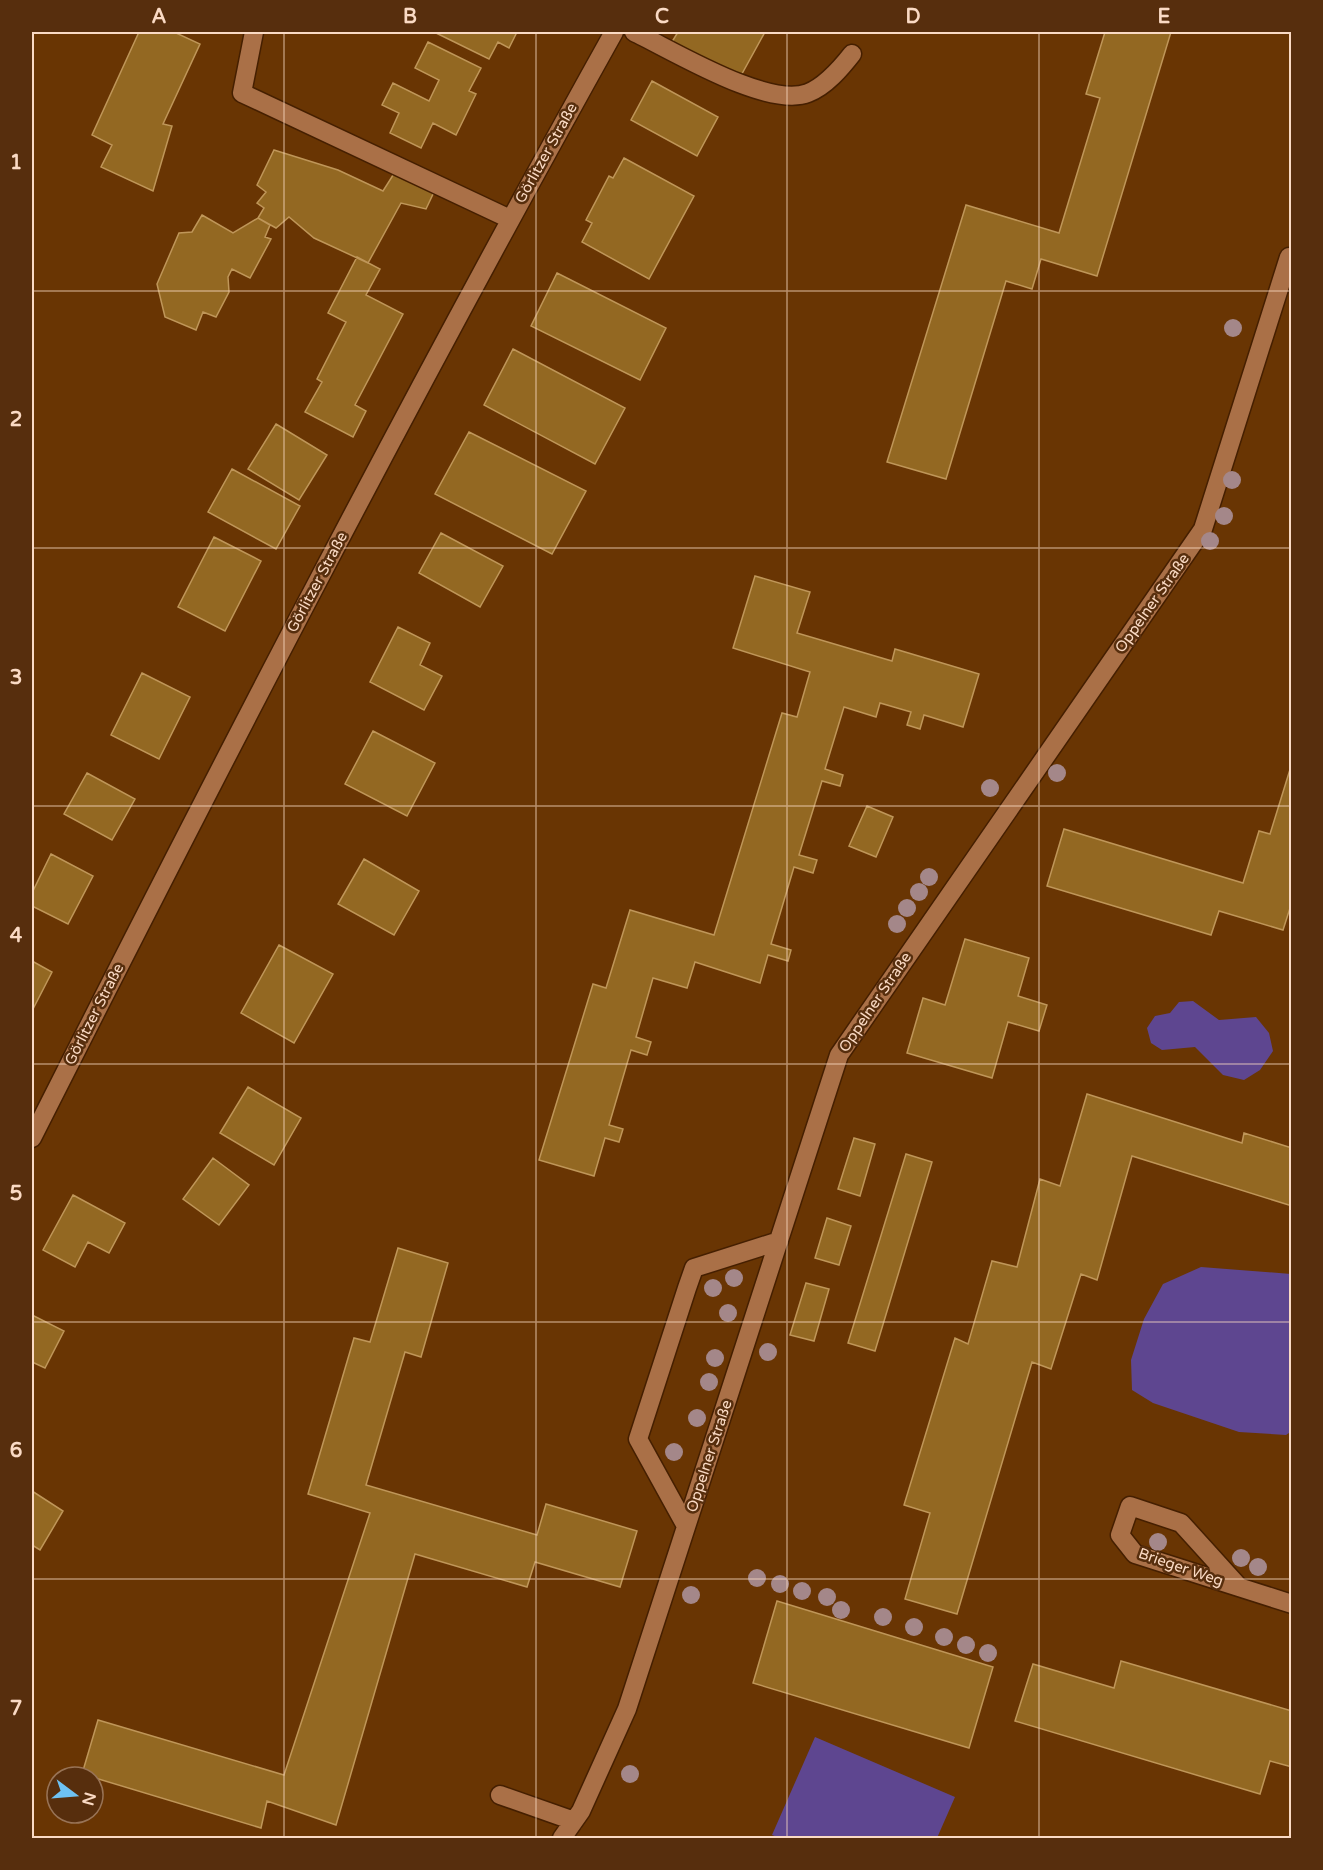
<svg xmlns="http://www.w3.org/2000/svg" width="1323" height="1870" font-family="'Varela Round',sans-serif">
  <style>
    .green { fill: #5e4690 }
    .building { fill: #936822; stroke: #bf9659; stroke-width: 1.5 }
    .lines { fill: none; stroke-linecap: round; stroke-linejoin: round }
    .minor-casing { stroke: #451f00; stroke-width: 21 }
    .minor { stroke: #aa7047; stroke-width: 18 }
    .tree { fill: #a48789 }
    .grid { fill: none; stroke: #fadac4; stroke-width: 1.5; stroke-opacity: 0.55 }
    .labels { text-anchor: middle; stroke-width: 5; stroke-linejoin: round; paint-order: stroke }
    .street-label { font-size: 15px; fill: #fadac4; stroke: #572e0d }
    .neatline { fill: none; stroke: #fadac4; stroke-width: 2 }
    .grid-label { font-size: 20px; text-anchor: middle; font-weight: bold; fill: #fadac4 }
  </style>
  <rect width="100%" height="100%" fill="#693503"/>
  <path class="green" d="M1193 1001 1219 1020 1256 1017 1269 1033 1273 1051 1260 1070 1244 1080 1223 1075 1195 1047 1162 1050 1151 1043 1147 1028 1155 1016 1170 1013 1179 1002Z
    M1201 1267 1291 1274 1292 1431 1286 1435 1239 1432 1153 1403 1132 1390 1131 1360 1144 1319 1163 1284Z
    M815 1737 955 1797 937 1838H780L772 1835Z"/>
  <path class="building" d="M139 32H174L200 44 163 124 172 126 153 191 101 167 112 145 92 135Z
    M434 32H517L509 48 498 42 489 59Z
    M678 32H765L738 81 670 45Z
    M1105 32H1171L1097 276 1041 259 1032 289 1006 281 946 479 887 462 966 205 1059 233 1100 98 1086 94Z
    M428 42 481 68 469 91 476 94 456 135 433 123 421 148 390 133 399 113 382 105 393 83 429 101 439 80 415 68Z
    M652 81 718 117 697 156 631 120Z
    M274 150 338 170 383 191 395 172 434 192 426 209 401 203 368 263 314 238 289 217 276 228 258 218 264 208 257 203 266 192 257 185Z
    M624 158 694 196 649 279 582 242 592 223 586 220 609 176 613 178Z
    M202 215 233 233 258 218 270 225 265 237 271 239 250 278 232 269 228 277 229 292 216 317 203 312 196 330 165 317 157 284 179 233 192 232Z
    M357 257 380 269 366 295 403 314 355 405 366 411 353 437 305 412 322 382 317 379 346 322 328 313Z
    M557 273 666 328 640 380 531 326Z
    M513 349 625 408 595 464 484 405Z
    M276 424 327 455 299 500 248 469Z
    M469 432 586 491 552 554 435 494Z
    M232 469 300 506 276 549 208 512Z
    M441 533 503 566 480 607 419 573Z
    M214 537 261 561 225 631 178 607Z
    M755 576 810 592 797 633 892 661 895 649 979 674 963 727 924 715 920 729 907 725 911 712 880 703 876 717 844 707 825 769 843 775 840 786 822 781 799 855 817 860 813 873 794 867 771 944 791 950 788 961 768 955 760 983 695 962 687 988 653 978 636 1037 651 1042 647 1055 631 1050 609 1125 623 1129 619 1142 605 1138 594 1176 539 1160 593 984 606 988 630 910 714 935 782 713 797 717 810 672 733 648Z
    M398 627 430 643 420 665 442 676 424 710 370 682Z
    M142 673 190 697 159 759 111 735Z
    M373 731 435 763 407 816 345 784Z
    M1292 763V902L1283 930 1219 911 1211 935 1047 886 1064 829 1243 883 1259 831 1270 834Z
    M87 773 135 799 112 840 64 814Z
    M867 806 893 817 876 857 849 846Z
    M51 854 93 876 68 924 32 906V893Z
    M364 859 419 891 394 935 338 904Z
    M965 939 1029 958 1018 996 1047 1005 1039 1031 1008 1022 992 1078 907 1053 923 998 945 1005Z
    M279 945 333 974 294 1043 241 1013Z
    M32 961 52 972 32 1011Z
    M248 1087 301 1118 274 1165 220 1133Z
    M1087 1094 1242 1143 1244 1133 1292 1148V1206L1132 1156 1097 1280 1081 1274 1051 1369 1032 1362 957 1614 905 1599 930 1513 904 1505 955 1338 968 1344 992 1261 1017 1267 1040 1179 1060 1186Z
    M854 1138 875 1144 860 1196 838 1189Z
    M906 1154 932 1162 875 1351 848 1343Z
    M213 1158 249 1185 219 1225 183 1199Z
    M73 1195 125 1223 109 1253 88 1242 75 1267 43 1250Z
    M827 1218 851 1226 839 1265 815 1258Z
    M398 1248 448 1263 421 1357 405 1352 366 1485 537 1535 546 1504 637 1531 620 1587 535 1562 527 1587 415 1554 336 1825 267 1801 261 1828 82 1774 98 1720 284 1775 370 1513 308 1494 354 1338 370 1342Z
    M806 1283 829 1289 814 1341 790 1335Z
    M32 1315 64 1331 45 1368 32 1362Z
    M32 1491 63 1511 40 1550 32 1545Z
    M777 1601 993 1667 969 1748 753 1683Z
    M1121 1661 1292 1711V1767L1270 1761 1260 1794 1015 1721 1033 1664 1114 1688Z"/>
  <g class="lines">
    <g class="minor-casing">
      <path id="minor" d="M254 32 242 93 510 219
        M634 32C672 50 768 109 808 93 826 86 841 68 852 54
        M32 1138C220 766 411 396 614 32
        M686 1526 638 1439 687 1288 694 1268 779 1241
        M1239 1587 1181 1523 1130 1506 1120 1535 1135 1554 1292 1604
        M500 1795 574 1821
        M562 1838 581 1811 627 1709 839 1055 1203 529 1289 257"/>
    </g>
    <use href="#minor" class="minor"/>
  </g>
  <g class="tree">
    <circle cx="1233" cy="328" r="9"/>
    <circle cx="1232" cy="480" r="9"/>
    <circle cx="1224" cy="516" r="9"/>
    <circle cx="1210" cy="541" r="9"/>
    <circle cx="1057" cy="773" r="9"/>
    <circle cx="990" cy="788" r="9"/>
    <circle cx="929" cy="877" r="9"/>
    <circle cx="919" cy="892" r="9"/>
    <circle cx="907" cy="908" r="9"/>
    <circle cx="897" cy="924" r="9"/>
    <circle cx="734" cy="1278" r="9"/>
    <circle cx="713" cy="1288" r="9"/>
    <circle cx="728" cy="1313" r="9"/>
    <circle cx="768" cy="1352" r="9"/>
    <circle cx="715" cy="1358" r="9"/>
    <circle cx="709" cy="1382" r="9"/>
    <circle cx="697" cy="1418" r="9"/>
    <circle cx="674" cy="1452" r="9"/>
    <circle cx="1158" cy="1542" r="9"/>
    <circle cx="1241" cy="1558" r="9"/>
    <circle cx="1258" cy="1567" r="9"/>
    <circle cx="757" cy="1578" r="9"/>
    <circle cx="780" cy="1584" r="9"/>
    <circle cx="802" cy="1591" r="9"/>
    <circle cx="691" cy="1595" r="9"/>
    <circle cx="827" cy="1597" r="9"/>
    <circle cx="841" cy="1610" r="9"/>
    <circle cx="883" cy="1617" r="9"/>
    <circle cx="914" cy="1627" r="9"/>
    <circle cx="944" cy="1637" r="9"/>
    <circle cx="966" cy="1645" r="9"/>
    <circle cx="988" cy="1653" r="9"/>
    <circle cx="630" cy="1774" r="9"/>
  </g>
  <path class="grid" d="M284 32V1838M536 32V1838M787 32V1838M1039 32V1838M32 291H1292M32 548H1292M32 806H1292M32 1064H1292M32 1322H1292M32 1579H1292"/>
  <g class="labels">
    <g class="street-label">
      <text transform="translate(546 153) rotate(-61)" y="5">Görlitzer Straße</text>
      <text transform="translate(317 582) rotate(-62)" y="5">Görlitzer Straße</text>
      <text transform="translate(1152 603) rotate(-55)" y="5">Oppelner Straße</text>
      <text transform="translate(875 1002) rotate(-56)" y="5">Oppelner Straße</text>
      <text transform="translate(94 1014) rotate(-63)" y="5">Görlitzer Straße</text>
      <text transform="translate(709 1456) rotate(-72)" y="5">Oppelner Straße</text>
      <text transform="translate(1181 1567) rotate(19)" y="5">Brieger Weg</text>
    </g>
  </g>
  <rect width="1323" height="1870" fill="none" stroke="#572e0d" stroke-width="66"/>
  <g transform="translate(75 1795) rotate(106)"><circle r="28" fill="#572e0d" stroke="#987356" stroke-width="1.5"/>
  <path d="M0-4.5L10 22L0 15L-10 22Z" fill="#6ec2f3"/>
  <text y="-9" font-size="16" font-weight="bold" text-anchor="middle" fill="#fadac4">N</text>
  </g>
  <rect x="33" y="33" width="1257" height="1804" class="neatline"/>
  <g class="grid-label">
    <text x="159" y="23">A</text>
    <text x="410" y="23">B</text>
    <text x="662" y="23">C</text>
    <text x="913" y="23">D</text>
    <text x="1164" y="23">E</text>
    <text x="16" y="169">1</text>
    <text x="16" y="426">2</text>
    <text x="16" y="684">3</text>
    <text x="16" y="942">4</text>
    <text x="16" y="1200">5</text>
    <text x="16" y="1457">6</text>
    <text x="16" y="1715">7</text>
  </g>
</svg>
